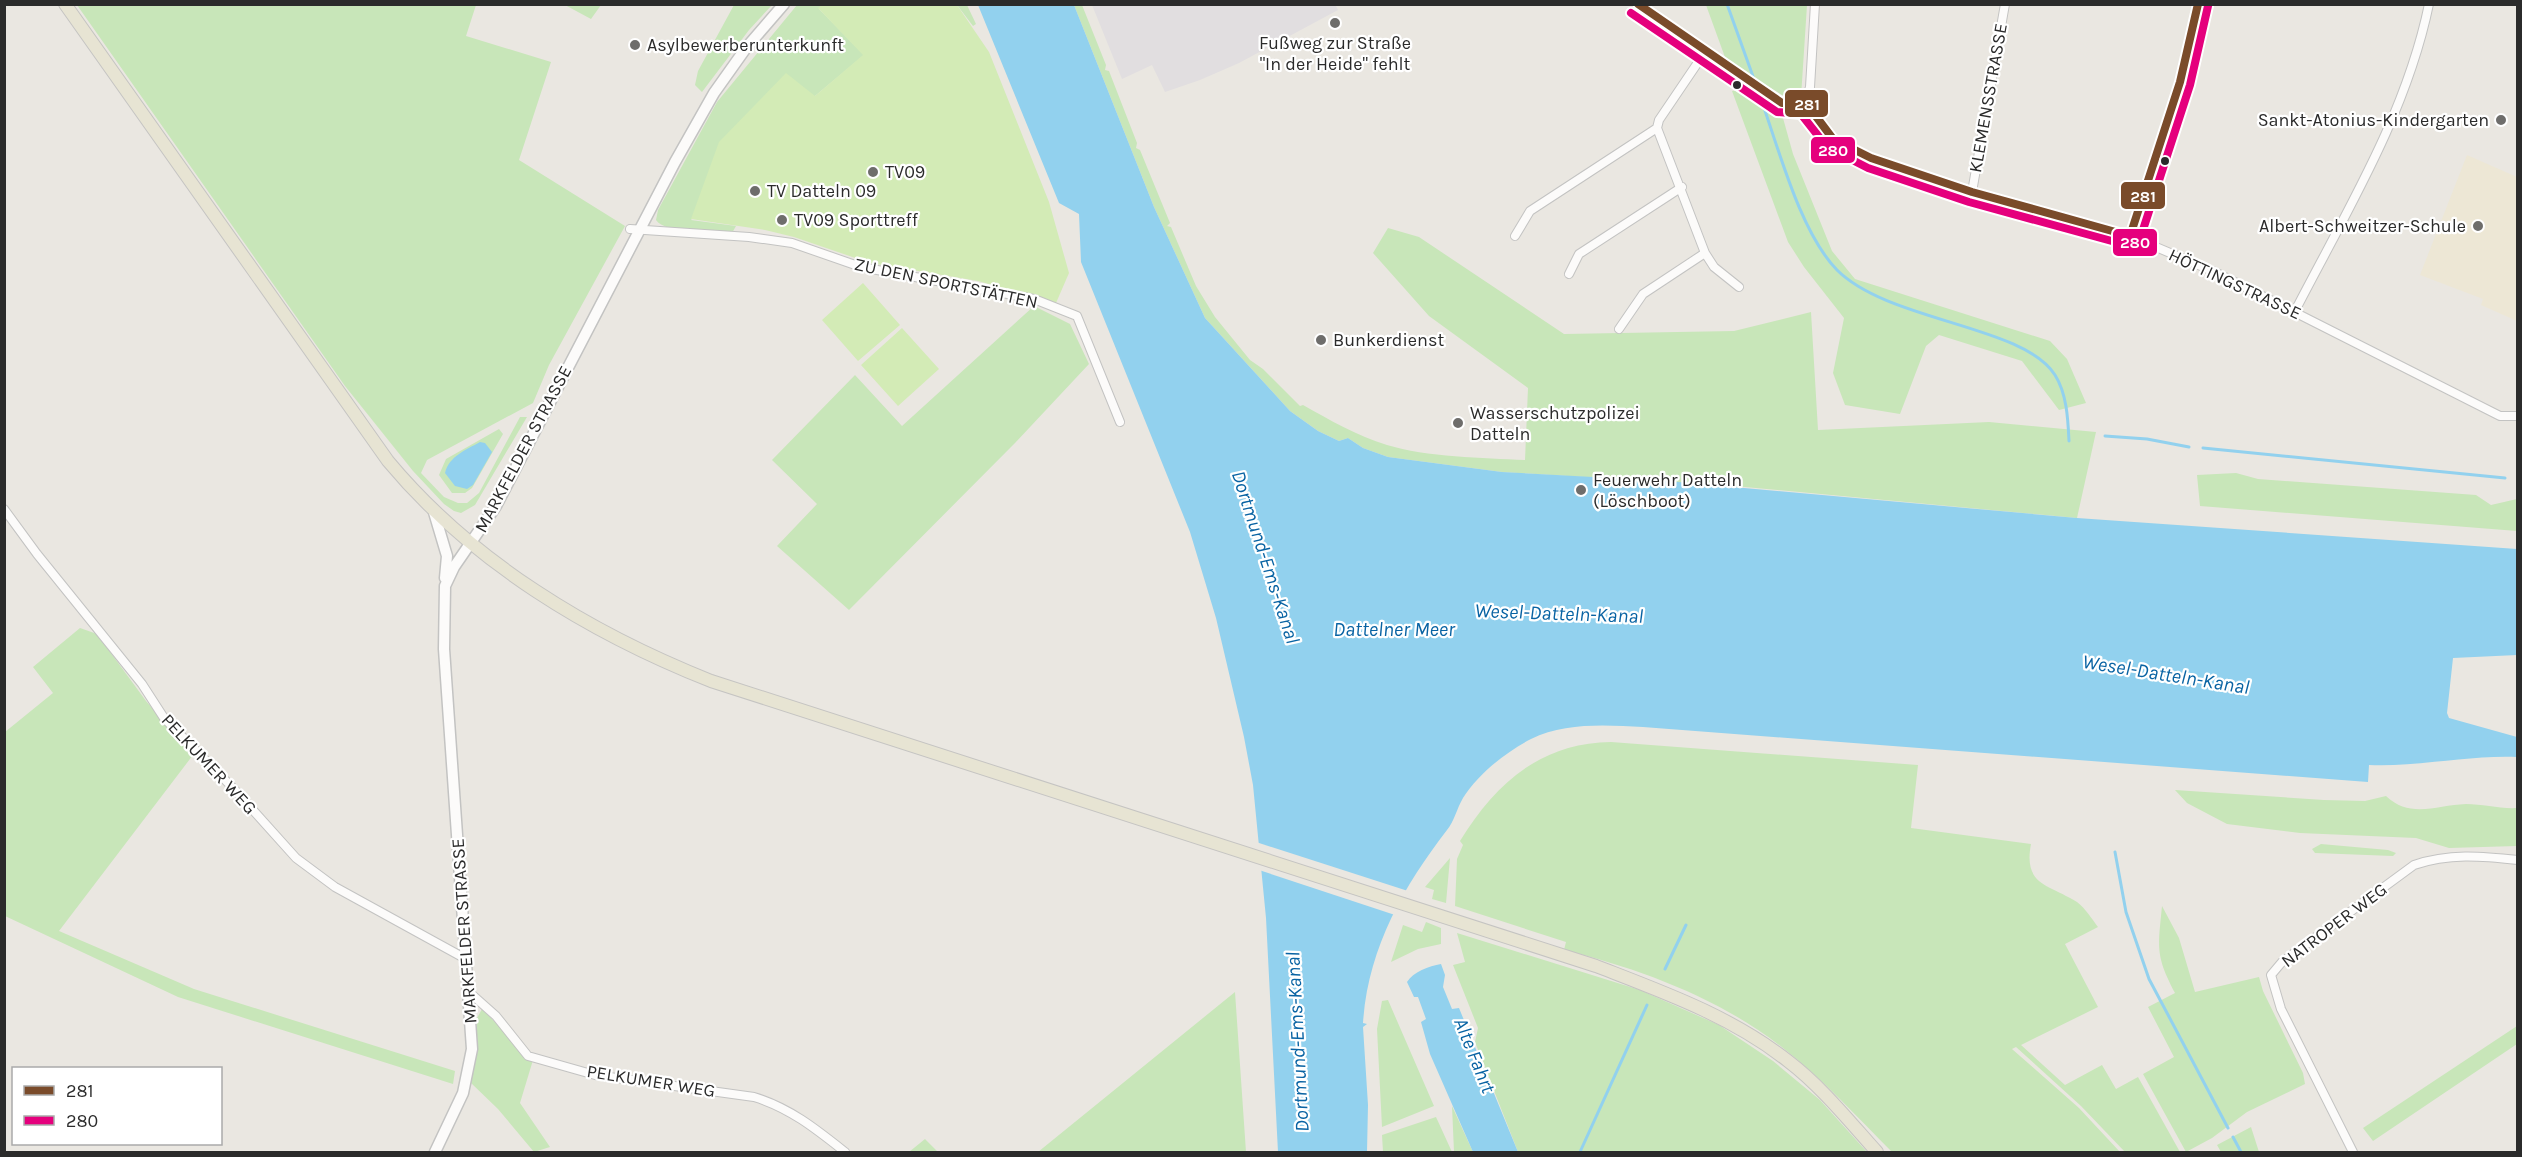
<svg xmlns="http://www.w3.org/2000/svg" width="2522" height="1157" font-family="Karla,sans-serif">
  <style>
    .industrial { fill: #e1dee0 }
    .education { fill: #ede7d5 }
    .green { fill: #c8e6b9 }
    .pitch { fill: #d3ebb6 }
    .water { fill: #92d1ee }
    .pier { fill: #eae7e1 }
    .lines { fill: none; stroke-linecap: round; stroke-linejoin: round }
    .stream { stroke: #92d1ee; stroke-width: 3 }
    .street-casing { stroke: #c3c3c2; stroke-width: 10 }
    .secondary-casing { stroke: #c3c3c2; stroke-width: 13 }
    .primary-casing { stroke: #c5c4c2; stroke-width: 14 }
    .street { stroke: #fcfbfa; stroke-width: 8 }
    .secondary { stroke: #fcfbfa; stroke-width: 10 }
    .primary { stroke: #e7e4d3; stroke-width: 12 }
    .bus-1-casing { stroke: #fff; stroke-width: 12 }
    .bus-2-casing { stroke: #fff; stroke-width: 12 }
    .bus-1 { stroke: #7a4b2a; stroke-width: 8 }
    .bus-2 { stroke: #e5007d; stroke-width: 8 }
    .poi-dot { fill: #6e6d6b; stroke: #fff; stroke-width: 2 }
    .bus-dot { fill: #2b2b2b; stroke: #fff; stroke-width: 2 }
    .labels { text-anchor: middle; stroke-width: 4.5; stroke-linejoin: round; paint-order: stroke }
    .poi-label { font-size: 18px; fill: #2b2b2b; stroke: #fff; text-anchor: start }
    .street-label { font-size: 18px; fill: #2b2b2b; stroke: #fff }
    .water-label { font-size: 20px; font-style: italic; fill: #0863a3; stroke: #fff }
    .line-badge { stroke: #fff; stroke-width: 2 }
    .badge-label { font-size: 16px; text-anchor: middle; font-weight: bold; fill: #fff }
  </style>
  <rect width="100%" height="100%" fill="#eae7e1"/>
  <path class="industrial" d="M1335 4 1338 10 1239 63 1200 80 1165 92 1152 65 1122 79 1092 5Z"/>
  <path class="education" d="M2467 155 2517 177V321L2481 305 2483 299 2420 275Z"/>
  <path class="green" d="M77 5H476L466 36 551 62 519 160 625 226 549 365 533 403 427 460 421 473 444 497 458 503H467L479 493 520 417H527L475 505 461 513 454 511 444 504 413 471 345 386Z
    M565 5H601L591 19Z
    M734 5H772L749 30 702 92 695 85 698 71Z
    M797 5H822L819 9 864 55 815 96 691 220 736 226 732 233C714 232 665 234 656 220L658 210 717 102Z
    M957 5H967L976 24 973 26Z
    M1074 5H1082L1106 65 1105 70 1109 71 1137 143 1136 148 1140 150 1170 223 1167 226 1171 227 1196 286 1215 317 1250 360 1263 369 1300 406 1303 405C1330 420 1357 436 1387 445 1426 457 1484 458 1525 460L1528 388 1429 316 1373 253 1388 228 1419 237 1564 334 1734 331 1811 312 1818 430 1989 422 2096 432 2077 518 1745 487 1502 472 1388 457 1363 448 1348 438 1339 441 1318 431 1290 411 1205 318 1154 207Z
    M1706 5H1807L1801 97 1782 95 1726 60Z
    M1740 90 1783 118 1793 154 1832 251 1855 279 2050 341 2067 359 2086 403 2059 410 2022 361 1939 335 1926 346 1900 414 1845 405 1833 373 1844 318 1804 267 1788 242 1732 91Z
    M1034 306 1070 324 1089 364 1015 443 849 610 777 546 817 504 772 460 855 375 902 426Z
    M499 429 503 434 472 488 465 493H452L439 475 446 459Z
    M2236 473 2258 479 2476 495 2491 505 2517 499V531L2200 506 2197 475Z
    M80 628 97 634 146 701 193 755 59 931 194 989 455 1071 453 1084 178 997 5 916V732L53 693 33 667Z
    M1611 742 1918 765 1911 828 2031 844C2023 886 2049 884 2077 902 2085 908 2092 919 2098 927L2065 944 2098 1007 2021 1045 2065 1085 2102 1065 2116 1089 2138 1077 2180 1152H2125L2081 1106 2016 1047 2012 1049 2079 1108 2120 1152H1892C1857 1117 1823 1079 1783 1048 1721 999 1641 969 1564 950L1566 942 1455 906 1457 859 1463 845 1460 841C1495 784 1540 743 1611 742Z
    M2175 790 2324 800 2365 801 2386 796C2410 819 2437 805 2466 804 2483 804 2500 809 2517 808V846L2449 848 2416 838 2300 833 2227 824 2187 803Z
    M2321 844 2388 850 2396 853 2393 856 2315 853 2312 849Z
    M1450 858 1446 903 1432 899 1434 890 1425 887Z
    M2162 906 2179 938 2195 992 2259 977 2263 991 2303 1073 2305 1084 2247 1112 2212 1138 2186 1152 2143 1074 2174 1057 2148 1007 2175 993C2155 955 2158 948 2162 906Z
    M1426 922 1441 928V944L1418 949 1391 962 1403 925 1422 932Z
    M1457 933 1640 990 1719 1025 1773 1061 1820 1100 1867 1152H1518L1475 1042 1478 1028 1453 965 1465 962Z
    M1235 992 1246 1152H1038Z
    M1388 1000 1434 1106 1382 1127 1377 1029 1382 1001Z
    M482 1009 533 1060 520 1103 550 1147 534 1152 498 1109 471 1083 477 1047V1018Z
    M2517 1026V1044L2373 1141 2363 1128Z
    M1452 1106 1473 1152H1454Z
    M1436 1117 1452 1152H1383L1382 1135Z
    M2251 1127 2259 1152H2221L2217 1145Z
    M925 1139 938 1152H909Z"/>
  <path class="pitch" d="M822 5H957L989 52 1049 202 1069 273 1056 303 978 281 870 263 794 237 765 230 691 219 719 142 786 73 815 96 863 55 818 8Z
    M863 283 900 325 858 361 822 320Z
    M902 328 939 369 898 406 861 365Z"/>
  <path class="water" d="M978 5H1074L1154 207 1205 318 1290 411 1318 431 1339 441 1348 438 1363 448 1388 457 1502 472 1667 481 2077 518 2517 549V655L2453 658 2447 713 2449 718 2517 737V757C2468 755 2419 767 2369 765L2368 782 1643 727C1607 725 1565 722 1531 739 1506 752 1478 774 1463 798 1457 808 1454 822 1447 830 1403 887 1368 949 1363 1023L1367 1024 1363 1027 1368 1105 1367 1152H1278L1266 918 1253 785 1244 737 1216 618 1190 532 1081 262 1079 214 1059 203Z
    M480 442 485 443 492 452 473 485 467 489 455 486 445 473C449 456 466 450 480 442Z
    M1441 964 1445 975 1443 987 1452 1009 1459 1008 1518 1152H1473L1430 1054 1421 1022 1426 1019 1418 997H1414L1407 982C1413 972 1429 966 1441 964Z"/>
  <path class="pier" d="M1256 842 1408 891 1395 915 1259 870Z"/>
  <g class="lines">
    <path class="stream" d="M1727 4 1755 82
      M1757 88C1777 141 1798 230 1837 270 1889 322 2024 325 2055 375 2067 394 2068 420 2069 441
      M2105 436 2147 439 2189 447
      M2203 448 2505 478
      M2115 852 2126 912 2149 979 2228 1128
      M1665 969 1686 925
      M2233 1137 2241 1152
      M1580 1152 1647 1005"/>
    <g class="street-casing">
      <path id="street" d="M1637 4 1782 103H1806L1833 139 1871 158 1972 192 2130 236 2215 272 2500 416H2518
        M1805 103 1810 87 1815 4
        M1657 128 1705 253 1714 267 1739 287
        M1972 192 2005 4
        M630 229 749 237 792 243 861 267 1034 299 1077 316 1120 422
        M1515 236 1530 211 1657 128 1659 120 1705 52
        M2130 236 2180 82 2198 4
        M1569 274 1579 254 1682 187
        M2295 311C2346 212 2406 115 2429 4
        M1619 329 1643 294 1705 253
        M4 509 37 554 142 684 164 718 235 790 296 858 335 887 466 959
        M469 992 496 1016 528 1056 595 1075 754 1097C790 1108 816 1129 845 1152
        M2353 1152 2281 1009 2271 975 2282 962 2414 865C2449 853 2481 856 2518 860"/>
    </g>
    <g class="secondary-casing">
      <path id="secondary" d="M433 509 447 556 445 578
        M435 1152 463 1093 472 1049 444 649 445 586 454 567 496 506 675 162 714 93 746 48 784 4"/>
    </g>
    <g class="primary-casing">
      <path id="primary" d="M65 4 388 461C472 562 590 633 711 681L1596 966C1663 992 1731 1016 1788 1061 1822 1087 1849 1121 1877 1152"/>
    </g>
    <use href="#street" class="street"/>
    <use href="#secondary" class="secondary"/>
    <use href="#primary" class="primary"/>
    <g class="bus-1-casing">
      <path id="bus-1" d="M1638 4 1782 103H1806L1833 139 1871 158 1972 192 2130 236 2180 82 2198 4"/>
    </g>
    <g class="bus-2-casing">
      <path id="bus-2" d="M1631 13 1777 112 1801 114 1827 147 1868 168 1969 202 2130 246 2140 239 2190 85 2208 6"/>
    </g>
    <use href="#bus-1" class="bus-1"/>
    <use href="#bus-2" class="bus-2"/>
  </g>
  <g class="poi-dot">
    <circle cx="1335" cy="23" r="6"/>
    <circle cx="635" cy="45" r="6"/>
    <circle cx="2501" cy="120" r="6"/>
    <circle cx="873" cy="172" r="6"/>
    <circle cx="755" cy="191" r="6"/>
    <circle cx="782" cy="220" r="6"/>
    <circle cx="2478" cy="226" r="6"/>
    <circle cx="1321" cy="340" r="6"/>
    <circle cx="1458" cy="423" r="6"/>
    <circle cx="1581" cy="490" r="6"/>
  </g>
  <g class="bus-dot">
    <circle cx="1737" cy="85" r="5"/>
    <circle cx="2165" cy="161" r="5"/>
  </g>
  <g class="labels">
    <g class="poi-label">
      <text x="1335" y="49" text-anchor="middle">Fußweg zur Straße<tspan x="1335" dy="21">"In der Heide" fehlt</tspan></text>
      <text x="647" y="51">Asylbewerberunterkunft</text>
      <text x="2489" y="126" text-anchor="end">Sankt-Atonius-Kindergarten</text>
      <text x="885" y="178">TV09</text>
      <text x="767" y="197">TV Datteln 09</text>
      <text x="794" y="226">TV09 Sporttreff</text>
      <text x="2466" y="232" text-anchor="end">Albert-Schweitzer-Schule</text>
      <text x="1333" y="346">Bunkerdienst</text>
      <text x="1470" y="419">Wasserschutzpolizei<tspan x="1470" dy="21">Datteln</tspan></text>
      <text x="1593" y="486">Feuerwehr Datteln<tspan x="1593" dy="21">(Löschboot)</tspan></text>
    </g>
    <g class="street-label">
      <text transform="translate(1988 98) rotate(-80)" y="6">KLEMENSSTRASSE</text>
      <text transform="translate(946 283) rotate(12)" y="6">ZU DEN SPORTSTÄTTEN</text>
      <text transform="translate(2235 284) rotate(25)" y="6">HÖTTINGSTRASSE</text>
      <text transform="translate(523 449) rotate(-62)" y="6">MARKFELDER STRASSE</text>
      <text transform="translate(209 764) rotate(47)" y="6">PELKUMER WEG</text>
      <text transform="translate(2334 925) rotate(-37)" y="6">NATROPER WEG</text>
      <text transform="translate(464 931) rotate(-94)" y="6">MARKFELDER STRASSE</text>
      <text transform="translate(651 1081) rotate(9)" y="6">PELKUMER WEG</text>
    </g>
    <g class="water-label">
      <text transform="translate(1266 557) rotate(72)" y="7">Dortmund-Ems-Kanal</text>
      <text transform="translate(1559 613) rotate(2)" y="7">Wesel-Datteln-Kanal</text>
      <text x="1394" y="636">Dattelner Meer</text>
      <text transform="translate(2166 674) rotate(9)" y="7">Wesel-Datteln-Kanal</text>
      <text transform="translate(1297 1042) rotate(-93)" y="7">Dortmund-Ems-Kanal</text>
      <text transform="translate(1475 1055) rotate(68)" y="7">Alte Fahrt</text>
    </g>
  </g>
  <g class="line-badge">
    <rect x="1784" y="89" width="45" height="29" rx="6" fill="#7a4b2a"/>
    <rect x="1810" y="136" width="46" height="28" rx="6" fill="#e5007d"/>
    <rect x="2120" y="181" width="46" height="29" rx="6" fill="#7a4b2a"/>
    <rect x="2112" y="228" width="46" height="29" rx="6" fill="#e5007d"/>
  </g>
  <g class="badge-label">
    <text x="1807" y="110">281</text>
    <text x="1833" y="156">280</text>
    <text x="2143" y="202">281</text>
    <text x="2135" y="248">280</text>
  </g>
  <rect width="2522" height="1157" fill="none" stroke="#2b2b2b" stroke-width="12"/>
  <rect x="12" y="1067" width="210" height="78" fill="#ffffff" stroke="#aaaaaa" stroke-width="1.5"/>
  <rect x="24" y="1086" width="30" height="9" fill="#7a4b2a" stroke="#aaaaaa" stroke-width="1.5"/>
  <text x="66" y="1097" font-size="18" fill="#2b2b2b">281</text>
  <rect x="24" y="1116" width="30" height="9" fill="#e5007d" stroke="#aaaaaa" stroke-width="1.5"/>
  <text x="66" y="1127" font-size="18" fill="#2b2b2b">280</text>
</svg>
